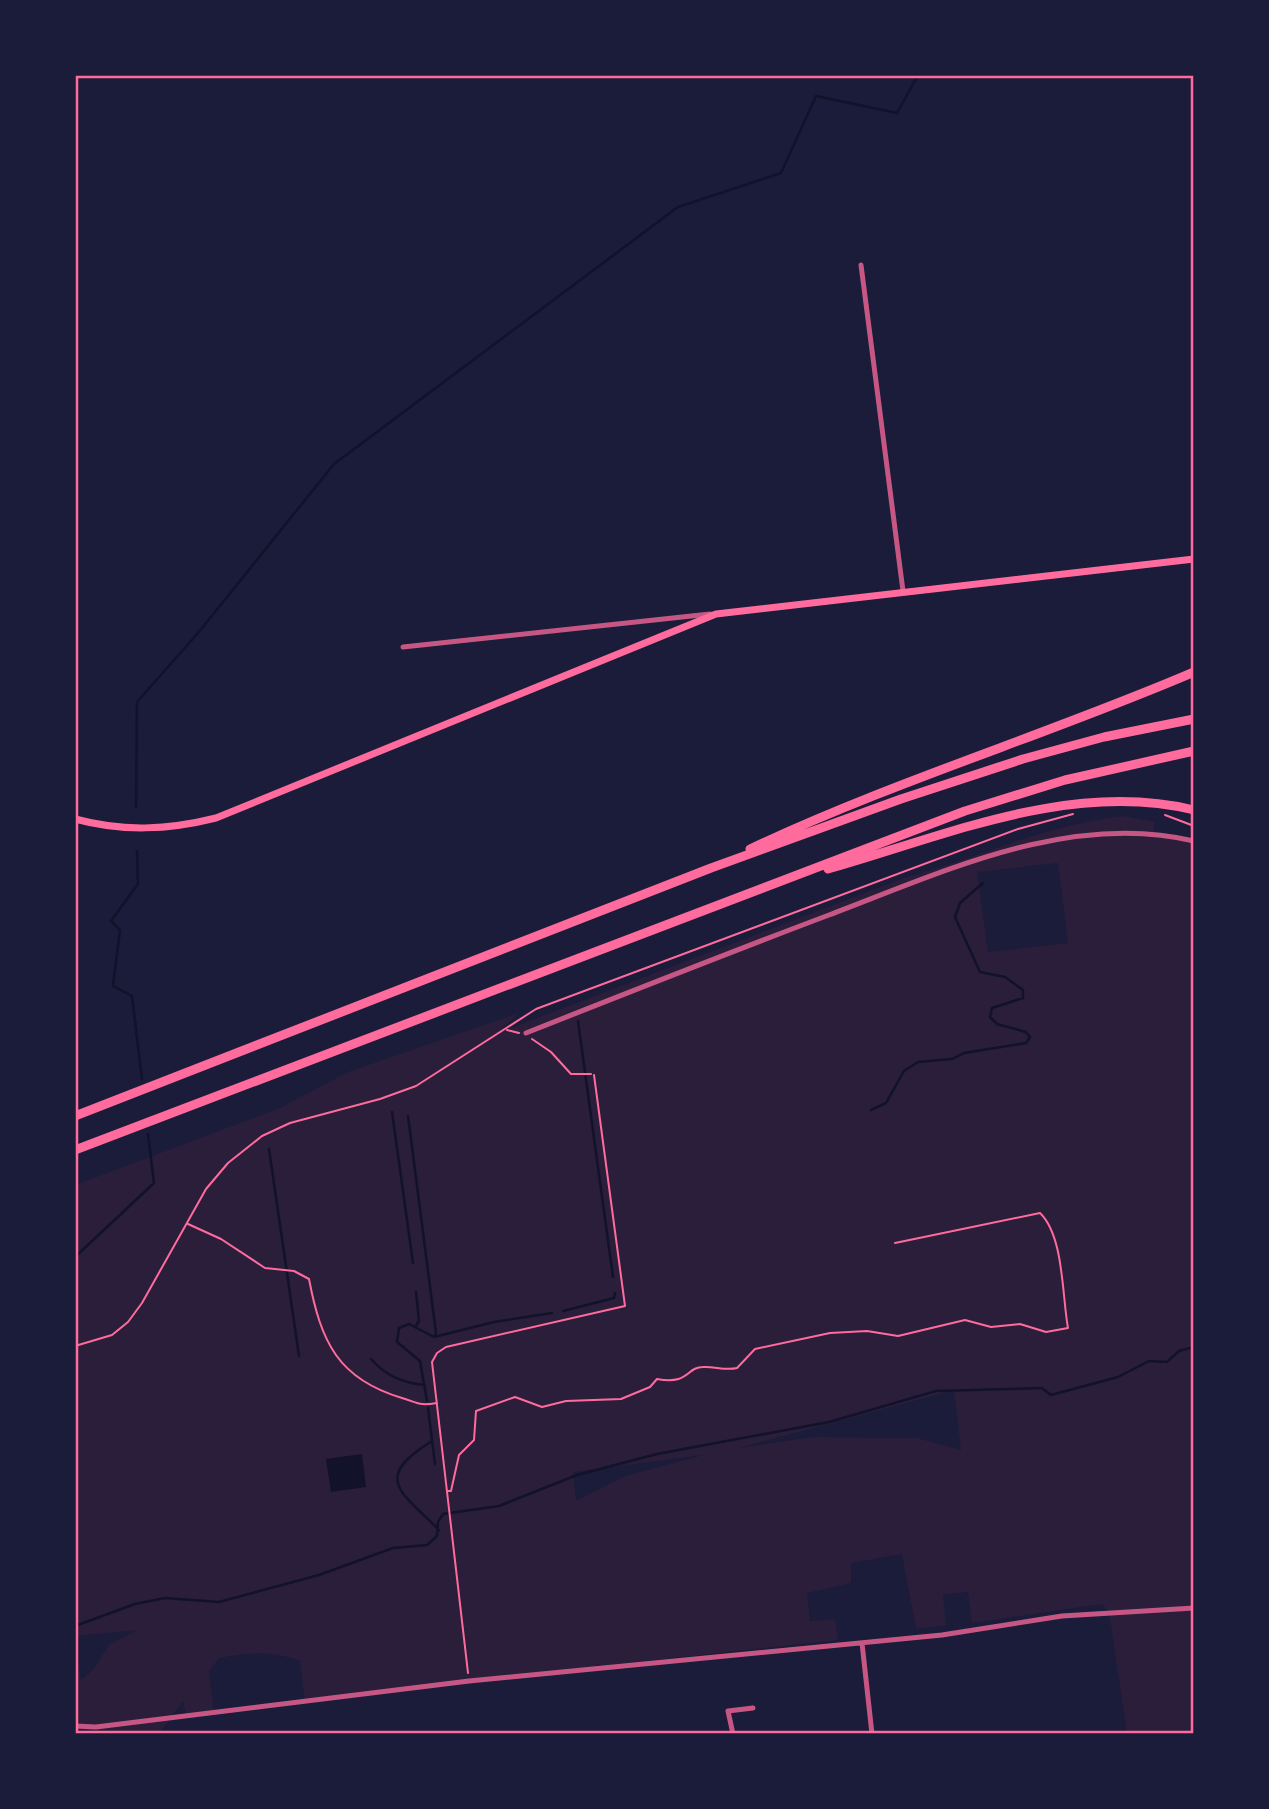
<svg xmlns="http://www.w3.org/2000/svg" width="1269" height="1809" font-family="'Open Sans',sans-serif">
  <style>
    .green { fill: #2a1e3b; fill-rule: evenodd }
    .water { fill: #12122b }
    .lines { fill: none; stroke-linecap: round; stroke-linejoin: round }
    .stream { stroke: #12122b; stroke-width: 2.5 }
    .path { stroke: #ff6b9d; stroke-width: 2 }
    .minor { stroke: #c65784; stroke-width: 5 }
    .secondary { stroke: #ff6b9d; stroke-width: 7 }
    .motorway { stroke: #ff6b9d; stroke-width: 9 }
    .neatline { fill: none; stroke: #ff6b9d; stroke-width: 2.5 }
  </style>
  <rect width="100%" height="100%" fill="#1b1b3a"/>
  <path class="green" d="M1123 816 1155 822 1154 832 1194 841V1734H1127L1109 1612 1102 1604 972 1623 968 1592 943 1595 946 1625 916 1629 902 1554 851 1563V1583L807 1593 810 1621 835 1619 838 1640 600 1666 597 1662 598 1670 305 1702 300 1661C271 1650 250 1653 219 1658L209 1671 214 1712 186 1715 183 1701 159 1734H75V1641L81 1680 93 1670 109 1645 138 1630 75 1636V1185L280 1108 348 1072 519 1013 498 1033 904 878C981 857 1040 826 1123 816ZM1058 863 1068 943 988 952 977 872ZM954 1390 961 1450 917 1438 813 1437 739 1448ZM703 1455 625 1476 576 1501 573 1472Z"/>
  <path class="water" d="M362 1454 366 1487 331 1492 326 1459Z"/>
  <g class="lines">
    <path class="stream" d="M136 807 137 702 198 633 334 464 678 207 781 173 816 96 897 113 918 75
      M137 851 138 884 111 921 120 930 113 986 132 996 142 1079
      M578 1021 613 1277
      M871 1110 886 1103 904 1071 918 1062 952 1059 964 1053 1026 1043 1030 1037 1026 1032 997 1024 990 1017 992 1008 1023 998V990L1005 977 980 972 955 917 960 903 983 883
      M392 1112 413 1263
      M408 1116 436 1333 434 1337
      M269 1149 299 1356
      M75 1257 154 1183 148 1134
      M416 1292 419 1321 416 1326
      M563 1311 614 1298 615 1293
      M371 1359C386 1376 403 1383 425 1385
      M427 1401 420 1361 397 1342 399 1328 409 1324 434 1337 494 1322 552 1313
      M428 1408 435 1464
      M432 1441C370 1479 403 1493 439 1530
      M75 1626 135 1604 165 1598 219 1602 319 1575 393 1548 427 1545 437 1536 438 1522 443 1514 499 1506 577 1475 657 1454 829 1422 936 1391 1042 1388 1051 1395 1118 1377 1149 1361 1167 1362 1179 1351 1194 1347"/>
    <path class="path" d="M1165 815 1194 826
      M507 1030 519 1033
      M532 1039 551 1052 571 1074H591
      M188 1224 221 1239 265 1268 294 1271 309 1279C321 1342 338 1379 402 1398 419 1403 418 1406 437 1403
      M75 1346 112 1335 128 1322 142 1303 206 1189 228 1163 262 1136 290 1123 380 1099 416 1086 536 1009 1018 829 1073 814
      M447 1491H451L459 1455 474 1440 476 1411 515 1397 542 1407 566 1401 621 1399 650 1387 657 1379C690 1385 686 1367 703 1367 714 1366 725 1371 737 1368L755 1349 830 1333 867 1331 898 1336 965 1320 991 1327 1020 1324 1046 1332 1068 1328C1062 1296 1064 1236 1040 1213L895 1243
      M468 1673 432 1362 437 1353 446 1347 625 1306 594 1075"/>
    <path class="minor" d="M861 265 903 591
      M403 647 710 614
      M526 1033C627 993 728 953 829 915 943 872 1070 811 1194 841
      M862 1643 872 1734
      M75 1726 96 1727 469 1681 942 1635 1062 1616 1194 1608
      M733 1734 728 1711 753 1708"/>
    <path class="secondary" d="M75 819C123 832 168 830 216 818L716 614 1194 559"/>
    <path class="motorway" d="M750 849C894 781 1047 735 1194 672
      M828 869C945 836 1071 780 1194 810
      M75 1116 711 868 901 799 1023 759 1104 737 1194 719
      M75 1150 965 811 1065 780 1194 751"/>
  </g>
  <rect width="1269" height="1809" fill="none" stroke="#1b1b3a" stroke-width="154"/>
  <rect x="77" y="77" width="1115" height="1655" class="neatline"/>
</svg>
